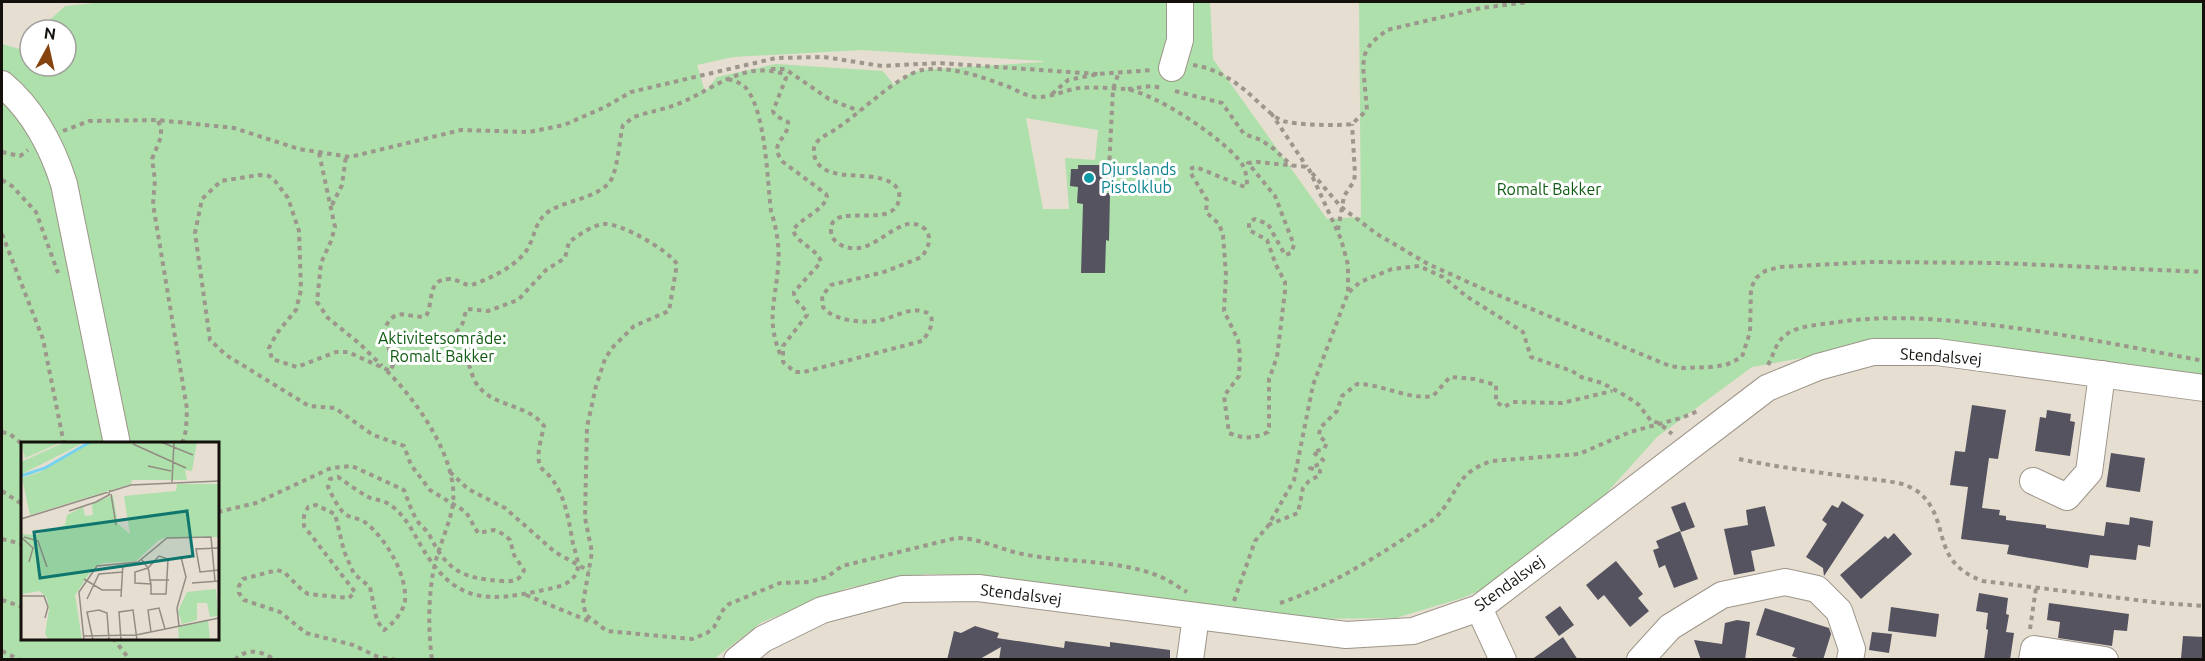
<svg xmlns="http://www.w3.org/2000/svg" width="2205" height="661" font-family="Ubuntu,sans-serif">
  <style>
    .green { fill: #ade0aa; fill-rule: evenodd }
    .building { fill: #555360 }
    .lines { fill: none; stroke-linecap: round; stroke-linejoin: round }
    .minor-casing { stroke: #9d9589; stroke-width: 28 }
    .path { stroke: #9c968c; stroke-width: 4; stroke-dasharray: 4.5 4.5; stroke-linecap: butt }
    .minor { stroke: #fff; stroke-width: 26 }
    .culture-dot { fill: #0f9aa8; stroke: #fff; stroke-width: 2 }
    .labels { text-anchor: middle; stroke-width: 6; stroke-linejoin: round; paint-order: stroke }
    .culture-label { font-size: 16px; fill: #0d838f; stroke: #fff; text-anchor: start }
    .park-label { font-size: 16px; fill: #0e5a10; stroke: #fff }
    .street-label { font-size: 16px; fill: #14110d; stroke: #fff }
    .inset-river { fill: none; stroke: #76d3ef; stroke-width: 3 }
    .inset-road { fill: none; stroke: #928c83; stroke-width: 1.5 }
    .view { fill: #0f766e; fill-opacity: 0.15; stroke: #0f766e; stroke-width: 3 }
    .inset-edge { fill: none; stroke: #14110d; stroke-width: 3 }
  </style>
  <rect width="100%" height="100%" fill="#e6ded1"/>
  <path class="green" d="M105 2H1210L1213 59 1327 219 1361 217 1359 2H2203V375L2031 353 1892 342 1752 367 1657 437 1592 509 1493 585 1462 598 1396 618 1298 619 976 575 925 574 847 588 762 622 714 659H2V44L19 49 30 38V66H66V30H39L65 6ZM861 50 1043 61V62L922 70 911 73 894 85 883 71 776 64 717 77 705 92 697 65 733 57ZM1026 118 1098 130 1095 160 1065 158 1069 209H1043ZM22 444H218V638H22Z"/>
  <path class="building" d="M1078 165H1107L1106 193H1110L1109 241 1106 240 1105 273H1081L1083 204 1077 203 1078 187 1070 186 1071 169H1078Z
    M1972 405 2006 410 1998 459 1989 458 1982 508 2000 510 1999 515 2006 516V520L2046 525V528L2104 536 2106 522 2129 525 2130 517 2153 521 2150 547 2138 545 2136 560 2090 555 2088 568 2007 554 2009 545 1961 539 1968 487 1950 485 1955 451 1965 452Z
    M2047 410 2071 414 2070 421 2075 422 2070 456 2035 451 2040 417 2046 418Z
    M2111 453 2145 458 2140 492 2106 487Z
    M1842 501 1864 515 1824 576 1823 568 1806 557 1827 524 1822 520 1832 505 1838 508Z
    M1685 502 1695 527 1681 532 1671 507Z
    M1765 506 1775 546 1751 551 1755 571 1734 575 1724 529 1748 525 1746 510Z
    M1680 531 1698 579 1674 588 1665 565 1659 568 1653 550 1659 548 1656 541Z
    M1894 533 1912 554 1861 599 1840 575 1885 536 1888 539Z
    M1616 561 1643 594 1638 598 1649 611 1630 627 1604 595 1598 600 1586 585Z
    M1979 593 2008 598 2006 614 2009 615 2006 632 2014 633 2010 660H1984L1988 630 1986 629 1988 613 1976 611Z
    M2049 603 2129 614 2127 631 2114 630 2112 646 2058 638 2060 622 2047 620Z
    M1560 606 1574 625 1559 636 1545 617Z
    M1891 607 1939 614 1936 637 1888 631Z
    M1765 608 1829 628 1831 634 1823 660H1804L1792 656 1795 648 1756 635Z
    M1737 620 1750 622 1745 660H1701L1694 640 1722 644 1725 623Z
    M975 626 999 633 997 638 1064 648 1065 641 1110 647V642L1170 650V660H999L1001 647 978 660H947L954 631 961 633Z
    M1872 632 1892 634 1889 653 1869 650Z
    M2183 636 2204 637V659L2181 658Z
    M1563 637 1578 660H1531Z"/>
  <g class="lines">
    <g class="minor-casing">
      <path id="minor" d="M1172 68 1180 40V2
        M2 84C33 110 52 146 64 184L117 444
        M2033 481 2067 497 2089 472 2102 374
        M1479 608 1503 660
        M737 660 763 639 822 610 902 589 978 588 1346 635 1413 631 1479 608 1767 388 1818 367 1873 352H1937L2204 388
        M1190 660 1196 616
        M1640 660 1670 627 1722 595 1785 582 1817 589 1839 611 1852 649 1850 660
        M2032 660 2034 649 2105 660"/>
    </g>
    <path class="path" d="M1193 65C1219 69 1238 83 1257 101 1265 108 1273 117 1283 121 1296 125 1338 126 1352 124L1367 110 1363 66 1365 54 1371 43 1387 30 1481 8 1528 2
      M771 69H785L829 99 859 111
      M728 79C734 81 740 82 745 87 766 110 767 179 771 211 777 230 780 248 778 268 775 303 766 321 781 356
      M1128 89 1152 86 1162 88
      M1175 91 1222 103 1244 134 1261 140 1274 149 1292 166
      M1052 94 1068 80 1098 74 1153 70
      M1271 113 1307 167
      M158 121 161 127V137L152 159 155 180 153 204 187 409 186 430 182 444
      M63 131 89 121 158 120 234 128 299 149 350 157 461 130 529 132 564 125 605 107 631 92 776 58 824 57 882 66 939 63 1098 74
      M2 152 20 156 28 150
      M319 153 335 227 331 241 321 263 317 302 328 318 360 344 382 366
      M1109 169 1113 89 1119 72
      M1312 173 1341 207 1377 234 1428 264 1488 291 1670 366 1683 368 1710 367 1726 365 1742 357 1750 332 1751 288 1756 278 1765 271 1780 267 1872 262 1999 263 2204 272
      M2 180 12 186 36 212 58 273
      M332 205 342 185 346 156
      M1338 230 1344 196 1354 181 1355 174 1352 124
      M2 234 43 339 64 444
      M1768 365C1774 354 1776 341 1787 334 1798 326 1817 325 1831 323 1881 315 1932 318 1982 324 2057 332 2130 347 2204 361
      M387 371C417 401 458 459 453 503 451 521 439 546 435 564 428 592 428 631 432 660
      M2 432 10 434 22 444
      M1739 459C1777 467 1815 472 1853 477 1868 479 1883 480 1898 483 1905 484 1917 490 1922 495 1951 524 1930 562 1983 581L2161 603 2204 606
      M450 472 468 489 505 508 555 552 589 571
      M2 491 22 504
      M218 512 256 503 331 468 352 466 404 490C408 500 411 511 417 520 420 526 426 529 429 534 447 571 461 578 502 581 513 582 520 581 524 570L514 555 510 540 505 535 494 530 478 533 466 512 430 490 411 465 404 446 373 435 335 408 309 406 226 355 210 340 195 233 202 199 221 181 259 175 269 176 275 181 288 198 299 231 301 290 296 310 277 333 269 348 272 359 297 367 336 352H348L390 371 393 365 384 330C396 303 408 320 426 316 434 303 426 279 449 279 459 279 464 286 472 285 490 278 509 270 523 255 536 241 532 221 551 210 569 200 595 198 609 183 618 172 619 140 623 125L634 117C648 112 662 110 675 105 713 91 741 60 784 74L786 78 773 111C775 118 783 118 788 122 789 140 767 142 783 162L826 194 827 197C822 212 802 217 793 230 797 244 817 248 821 262L794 292C794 304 805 305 807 315L783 346V362L795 372H804L922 341C929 333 940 315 922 311 908 308 894 317 881 320 865 324 833 321 823 307L822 296 831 285 884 272 922 257C928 247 933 239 925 229 920 225 915 223 908 224 886 229 867 258 841 245 835 242 831 237 831 231 829 197 904 237 899 191 885 164 826 188 815 158 814 155 813 149 815 145 818 138 830 133 836 129 861 112 883 89 909 75 913 73 918 71 922 70 950 66 976 75 1001 84 1014 88 1022 95 1035 97 1050 98 1065 90 1079 88 1094 87 1111 88 1125 89 1154 92 1226 140 1242 164 1246 171 1247 178 1247 186L1245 187 1196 167 1192 168 1190 172 1207 200 1206 212 1219 224 1223 235 1226 275 1224 311 1238 340 1240 355 1239 376 1224 396 1229 433C1244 439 1253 439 1268 432L1269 427V379L1277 357 1285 291V282L1276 265 1267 240 1249 230V222L1255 219 1268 224 1285 255 1291 253 1294 245 1275 196 1248 163 1257 162 1308 167 1341 239 1348 265V293
      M1268 525 1298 513 1303 488 1309 481 1320 475V471L1310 468 1320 464 1323 460 1313 452 1324 449 1327 443 1319 436 1320 428 1337 411 1342 396 1357 384C1383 384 1407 400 1433 396L1450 377 1474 379 1496 385V402L1504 407 1513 402 1562 403 1612 391
      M2 539 22 544
      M526 595 591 622
      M2 600 22 607
      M1234 601 1255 541 1268 526 1294 480 1313 385 1348 293 1360 282 1392 269 1419 266 1443 277 1466 296 1523 332 1531 357 1572 371 1581 377 1602 383 1626 396 1639 405 1651 421 1659 423 1672 434
      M1280 603C1325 588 1365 564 1405 538 1415 531 1427 525 1436 517 1459 494 1454 473 1492 461L1579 454 1630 432 1681 418 1698 411
      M2030 629 2036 588
      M113 638 130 660
      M2 651 20 660
      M235 660C247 647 262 651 275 660
      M396 660 378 657 353 645 306 633 280 612 244 600 239 593V586L243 579 277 570 284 572 301 589 308 594 349 598 355 592 304 526V516L308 507 316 505 335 514 344 551 354 574 370 587 377 621 384 630C392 625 404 611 405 601 407 574 386 539 366 523 359 517 348 519 342 511 336 504 332 495 328 487L330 479 338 477C348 484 358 491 368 497 375 500 384 500 390 505 404 514 412 530 420 544 454 604 486 603 548 589 560 587 577 582 578 566 578 559 575 551 573 544 569 522 566 498 552 479 548 473 540 470 539 462 537 451 542 436 544 426 528 403 492 408 476 383 473 378 471 371 469 365L450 356C440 339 450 338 460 328 464 323 464 315 467 309L488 311 518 300 546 270 565 258 569 242C579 235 591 226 603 224 620 222 668 250 677 264L669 311 634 326 612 348 605 359 596 386 587 427 585 518 592 552 583 603 586 615 607 631 692 639 707 633 714 627 723 610 729 604 780 583 809 582 827 577 842 566 956 538C980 538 999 549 1022 554 1067 563 1116 559 1159 576 1169 580 1178 587 1187 592"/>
    <use href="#minor" class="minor"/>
  </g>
  <circle class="culture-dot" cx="1089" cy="178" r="6"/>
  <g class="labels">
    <g class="culture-label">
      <text x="1101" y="175">Djurslands<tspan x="1101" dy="18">Pistolklub</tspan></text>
    </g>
    <g class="park-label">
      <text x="1549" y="195">Romalt Bakker</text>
      <text x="442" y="344">Aktivitetsområde:<tspan x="442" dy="18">Romalt Bakker</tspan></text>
    </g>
    <g class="street-label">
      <text transform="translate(1941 356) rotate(4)" y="6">Stendalsvej</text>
      <text transform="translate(1509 583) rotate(-36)" y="6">Stendalsvej</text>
      <text transform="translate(1021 594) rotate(7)" y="6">Stendalsvej</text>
    </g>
  </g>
  <g transform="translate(21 442)">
    <rect width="198" height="198" fill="#e6ded1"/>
    <path d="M0 0H41L4 16ZM44 0H64L1 32 0 20ZM71 0H176L171 29 164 28 166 38H111L110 42 9 73 1 36 19 30ZM156 42H198V95H147L138 98 115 119 82 121 72 126 54 153 61 198H28L24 192 28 168 26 156 19 149 0 152V92L14 93 44 83 46 73 62 65 64 74 72 73 71 62 92 53 97 82 109 92 103 54 155 49ZM195 147 197 174 189 175 186 161H176V178L161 182 157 169 166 150ZM187 178 189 198H158L157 185Z" fill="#ade0aa"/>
    <path class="inset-river" d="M0 34 24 26 69 0"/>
    <path class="inset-road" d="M140 0 172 13M112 2 165 26M127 24 150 29M151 40 153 0M90 52 95 83M48 69 75 60 88 53 89 48M0 77 110 43 198 39M0 95 12 106 8 120M3 95 17 99 26 125M198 106 175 107 179 130 198 128M121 118 127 126 128 130 129 138 130 142V152H145L147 117 138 114 127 126 114 130V141L130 142M63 137 81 148H100M129 138H148M171 141 198 139M0 154H23L27 165 24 176M100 155 102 121M66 157 78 132 102 130M158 184 156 166 165 135 160 115H166M130 190 127 168 138 166 144 187M63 194 115 193 198 176M63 198 58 150 76 124 117 120 146 96 190 95 194 139M72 198 66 170 78 168 86 171 88 198M100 198 98 170 112 168 116 198"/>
    <path class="view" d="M166 69 172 114 19 136 13 90Z"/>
    <rect width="198" height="198" class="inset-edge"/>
  </g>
  <rect width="2205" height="661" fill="none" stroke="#14110d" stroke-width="6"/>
  <g transform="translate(48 48) rotate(8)"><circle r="28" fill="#ffffff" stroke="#a1a09e" stroke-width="1.5"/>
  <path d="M0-4.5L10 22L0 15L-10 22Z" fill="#85440f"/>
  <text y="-9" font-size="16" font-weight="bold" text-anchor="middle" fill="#14110d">N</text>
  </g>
</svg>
